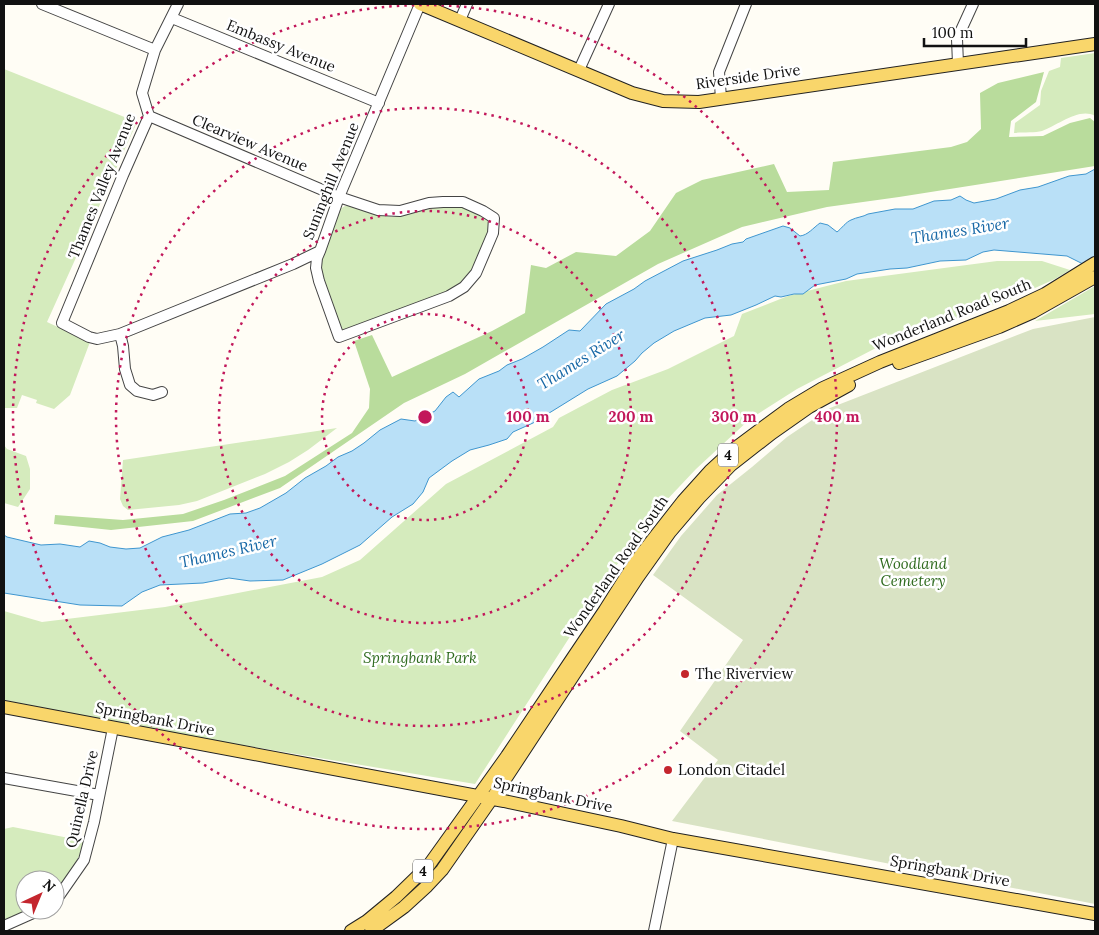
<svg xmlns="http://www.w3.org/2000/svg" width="1099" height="935" font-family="Lora,serif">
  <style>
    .green { fill: #d5ebbd }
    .forest { fill: #b9dc9c }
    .cemetery { fill: #d9e3c4 }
    .water { fill: #b9e0f7; stroke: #3f96cf }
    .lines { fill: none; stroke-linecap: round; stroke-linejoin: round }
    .minor-casing { stroke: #444; stroke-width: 12 }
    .major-casing { stroke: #222; stroke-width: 14 }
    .minor { stroke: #fff; stroke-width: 10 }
    .major { stroke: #f9d66b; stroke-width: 12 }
    .ring { fill: none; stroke: #c2185b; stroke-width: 2.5; stroke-dasharray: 2.5 5 }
    .poi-dot { fill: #c4262e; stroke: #fff; stroke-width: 2 }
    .labels { text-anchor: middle; stroke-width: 5; stroke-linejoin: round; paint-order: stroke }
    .shield { fill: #fff; stroke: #585858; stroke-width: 1 }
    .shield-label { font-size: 14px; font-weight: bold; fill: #111 }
    .street-label { font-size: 15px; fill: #111; stroke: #fff }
    .park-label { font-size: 15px; font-style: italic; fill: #2f6b1f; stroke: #fff }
    .poi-label { font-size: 15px; fill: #111; stroke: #fff; text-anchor: start }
    .water-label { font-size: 16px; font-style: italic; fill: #1768a6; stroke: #fff }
    .centre { fill: #c2185b; stroke: #fff; stroke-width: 2.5 }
    .ring-label { font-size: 15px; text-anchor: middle; font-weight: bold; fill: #c2185b; stroke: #fff; stroke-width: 5; stroke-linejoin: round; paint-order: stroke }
  </style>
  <rect width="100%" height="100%" fill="#fffdf5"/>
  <path class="green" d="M1095 53V116C1079 107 1057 126 1042 131 1035 133 1022 132 1014 133L1015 123 1040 105 1041 91 1049 71 1060 67 1061 58Z
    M4 69 137 122 47 322 90 342 70 395 54 409 36 403 37 400 22 395 17 408H4Z
    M345 206H352L374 214 392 217 442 206H457L472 210 486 217 489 224V232L474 269 466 280 454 290 344 330 340 328 320 270 321 258 340 209Z
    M997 261H1042L1070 270 1055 279 1015 297 874 349 797 389 750 419 696 469 646 522 630 549 615 567 612 574 582 618 475 784 200 738 4 700V611L42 622 165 607 322 577 360 560 446 484 553 427 559 418 612 390 668 369 734 336 742 314 788 296 846 281Z
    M1095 285V314L1035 321 1095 286Z
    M337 428 308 450 289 462 265 474 197 501 179 505 128 510 123 506 120 499 123 460Z
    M4 445 7 449 26 456 30 469V489L18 507 4 503Z
    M13 827 84 841C78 860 71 879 55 892V880H25V910H29L4 922V829Z"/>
  <path class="forest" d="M1044 72 1036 102 1011 121 1009 137 1043 136 1070 123 1090 118 1095 122V166L899 197 827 207 742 227 658 264 465 374 404 403 280 488 193 521 111 530 54 524 55 515 123 520 183 514 224 500 285 476 352 433 369 408 370 389 354 341 372 335 392 377 492 331 525 313 531 265 546 268 576 252 616 256 650 231 676 193 702 180 774 164 787 192 829 190 833 162 951 147 967 142 981 129 980 93 998 83Z"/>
  <path class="cemetery" d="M1095 317V904L672 821 718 760 680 731 743 640 653 575 681 536 717 495 752 467 787 437 830 408 1033 329Z"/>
  <path class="water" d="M1095 169V270L1067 256 994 250 983 252 966 260 940 261 907 268 890 269 857 274 846 279 815 285 803 294H794L781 297 775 296 756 305 731 315 705 318 674 331 654 343 642 353 635 361 617 376 588 389 533 423 513 432 507 439 489 445 470 450 452 461 429 478 423 492 413 504 392 517 360 545 322 564 283 580 250 581 229 578 203 583 160 585 142 592 122 606 80 605 4 593V535L7 537 41 545 60 544 80 547 89 541 100 543 110 547 126 549 140 548 162 537 189 530 230 514 246 513 260 508 286 493 305 478 326 466 338 457 352 451 364 443 380 430 401 419 415 421 435 411 446 397 453 392 459 397 479 379 499 371 507 365 522 359 543 347 569 330 580 331 606 304 634 289 645 281 683 261 717 250 732 244 743 242 746 239 783 226 790 228 800 236C808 235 813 228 820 223L828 225 837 232C842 228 846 222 851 220 857 217 863 217 868 214L895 209H913L934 201 951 200 960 196 966 200 974 203 996 199 1020 190 1038 187 1069 176 1086 174Z"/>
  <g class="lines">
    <g class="minor-casing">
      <path id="minor" d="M42 4 155 50
        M178 4 155 50 142 93 149 116 123 175 62 323 89 337 97 339 120 334 293 264 320 251 339 197 420 4
        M172 18 379 103
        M460 20 467 4
        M958 64 957 39 973 4
        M579 70 609 4
        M721 98 719 72 746 4
        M149 116 339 197 378 210 400 211 429 203 443 202H463L483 211 494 218 493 233 476 273 464 287 449 296 339 337 319 281 316 268 317 258 320 251
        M120 334 123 346 125 369 130 385 137 391 153 395 162 392
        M4 778 99 795
        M55 899 59 896 84 860 94 822 113 728
        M4 926 40 910
        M654 931 673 839"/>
    </g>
    <g class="major-casing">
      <path id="major" d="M420 4 632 93 663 101 699 102 1095 44
        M899 363 999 327 1033 312 1095 277
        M4 707 504 801 621 826 673 839 1095 914
        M351 931 367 921 396 897 429 865 507 756 572 659 605 610 636 561 683 501 710 471 734 449 788 409 823 388 880 362 1009 311 1045 294 1095 263
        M371 931 404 907 427 886 442 870 502 784 638 577 670 532 699 498 731 465 772 433 809 407 849 385"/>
    </g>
    <use href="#minor" class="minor"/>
    <use href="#major" class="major"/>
  </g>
  <g class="ring">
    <circle cx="425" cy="417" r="103"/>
    <circle cx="425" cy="417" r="206"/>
    <circle cx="425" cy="417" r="309"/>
    <circle cx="425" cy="417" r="412"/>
  </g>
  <g class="poi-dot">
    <circle cx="685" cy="674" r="5"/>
    <circle cx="668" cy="770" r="5"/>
  </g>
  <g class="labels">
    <g class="shield">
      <rect x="718" y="443.5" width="20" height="23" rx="4"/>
      <rect x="413" y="859.5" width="20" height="23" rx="4"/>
    </g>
    <g class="shield-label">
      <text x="728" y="460">4</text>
      <text x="423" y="876">4</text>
    </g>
    <g class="street-label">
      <text transform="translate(281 46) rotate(22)" y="5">Embassy Avenue</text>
      <text transform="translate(748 77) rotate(-8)" y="5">Riverside Drive</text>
      <text transform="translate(250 143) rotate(23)" y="5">Clearview Avenue</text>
      <text transform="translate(331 181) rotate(-68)" y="5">Suninghill Avenue</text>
      <text transform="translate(102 186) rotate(-68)" y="5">Thames Valley Avenue</text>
      <text transform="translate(952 315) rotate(-22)" y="5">Wonderland Road South</text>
      <text transform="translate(616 567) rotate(-55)" y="5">Wonderland Road South</text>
      <text transform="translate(155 719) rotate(11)" y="5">Springbank Drive</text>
      <text transform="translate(553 795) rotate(12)" y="5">Springbank Drive</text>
      <text transform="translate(82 799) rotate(-77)" y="5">Quinella Drive</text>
      <text transform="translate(950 871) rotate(10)" y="5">Springbank Drive</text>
    </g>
    <g class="park-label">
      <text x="913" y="569">Woodland<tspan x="913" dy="17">Cemetery</tspan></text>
      <text x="420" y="663">Springbank Park</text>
    </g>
    <g class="poi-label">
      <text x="695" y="679">The Riverview</text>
      <text x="678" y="775">London Citadel</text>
    </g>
    <g class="water-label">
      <text transform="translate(960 230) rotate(-9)" y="6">Thames River</text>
      <text transform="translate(581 359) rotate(-32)" y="6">Thames River</text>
      <text transform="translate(228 551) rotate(-13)" y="6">Thames River</text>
    </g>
  </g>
  <circle cx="425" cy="417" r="8" class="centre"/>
  <g class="ring-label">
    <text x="528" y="422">100 m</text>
    <text x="631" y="422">200 m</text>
    <text x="734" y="422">300 m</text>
    <text x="837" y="422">400 m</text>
  </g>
  <rect width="1099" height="935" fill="none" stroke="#111111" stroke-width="10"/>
  <g transform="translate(40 895) rotate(44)"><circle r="24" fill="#ffffff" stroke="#a0a0a0"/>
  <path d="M0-4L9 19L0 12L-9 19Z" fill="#c4262e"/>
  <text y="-8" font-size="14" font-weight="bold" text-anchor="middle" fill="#111111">N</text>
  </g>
  <path d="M924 38v8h102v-8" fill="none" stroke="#111111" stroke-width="2.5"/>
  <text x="932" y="38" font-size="15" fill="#111111" stroke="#ffffff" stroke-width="4" paint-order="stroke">100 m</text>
</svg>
